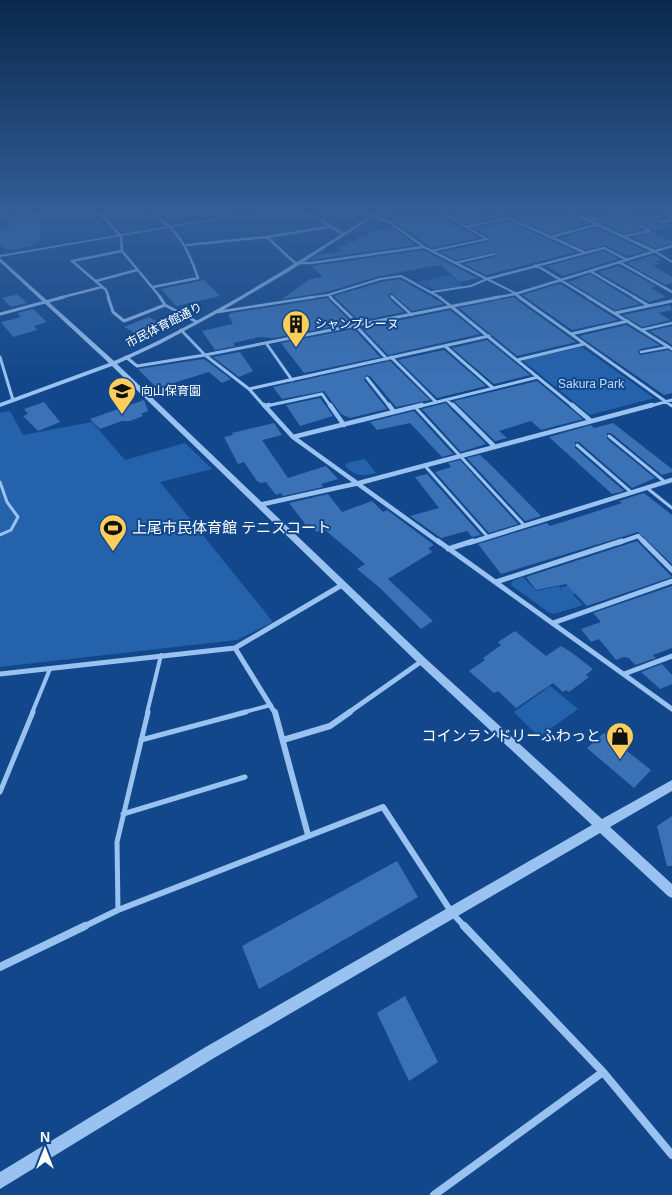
<svg xmlns="http://www.w3.org/2000/svg" width="672" height="1195" font-family="Arial,'Noto Sans JP',sans-serif">
  <style>
    .green { fill: #2462ab }
    .building { fill: #3b72b5 }
    .lines { fill: none; stroke-linecap: round; stroke-linejoin: round }
    .service-far4 { stroke: #9ac2f1; stroke-width: 2 }
    .service-far3 { stroke: #9ac2f1; stroke-width: 2.5 }
    .service-far2 { stroke: #9ac2f1; stroke-width: 3 }
    .service-far1 { stroke: #9ac2f1; stroke-width: 4 }
    .service { stroke: #9ac2f1; stroke-width: 5 }
    .minor-far5 { stroke: #9ac2f1; stroke-width: 2.5 }
    .minor-far4 { stroke: #9ac2f1; stroke-width: 3 }
    .minor-far3 { stroke: #9ac2f1; stroke-width: 4.5 }
    .minor-far2 { stroke: #9ac2f1; stroke-width: 5 }
    .minor-far1 { stroke: #9ac2f1; stroke-width: 6 }
    .minor { stroke: #9ac2f1; stroke-width: 8 }
    .tertiary { fill: #9ac2f1; fill-rule: evenodd }
    .labels { text-anchor: middle; stroke-width: 4; stroke-linejoin: round; paint-order: stroke }
    .far-poi-label { font-size: 12px; fill: #fff; stroke: #12488b; text-anchor: start }
    .far-street-label { font-size: 12px; fill: #fff; stroke: #12488b }
    .far-park-label { font-size: 12px; fill: #c0dcfc; stroke: #12488b }
    .poi-label { font-size: 15px; fill: #fff; stroke: #12488b; text-anchor: start }
  </style>
  <rect width="100%" height="100%" fill="#12488b"/>
  <path class="green" d="M450 275 463 286 436 290 416 282Z
    M582 347 654 398 590 415 522 360Z
    M10 411 23 435 92 422 125 460 185 443 212 469 160 482 273 622 237 640 0 667V413Z
    M365 459 376 473C362 477 355 476 345 466L347 463Z
    M523 577 536 591 559 586 560 588 579 582 587 590 573 595 583 605 554 614 548 612 511 585 512 581Z
    M550 686 578 709 539 737 514 712Z"/>
  <path class="building" d="M385 212H437L438 215 479 238 432 248 399 225Z
    M480 212H492L499 217 467 224 457 219 478 215Z
    M502 212H567L569 215 588 224 552 234Z
    M576 212H618L590 218Z
    M631 212H658L667 218 651 221 667 228 653 230 639 223 637 227 641 230 624 234 601 221 629 215Z
    M40 215V240L31 246 12 250 5 249 0 244V230L10 228 13 219Z
    M508 221 576 252 486 275 464 264 495 257V252L456 260 440 252 488 242 489 237 474 228Z
    M392 228 416 245 310 260 317 255 343 252 337 247 347 245 345 242 358 240 355 237 371 235 367 232Z
    M597 228 646 251 627 256 605 245 586 250 560 238Z
    M652 232 672 241V243L655 248 632 237Z
    M423 250 477 278 460 282 440 265 379 276 327 292 282 299 310 279 323 277 311 266Z
    M604 251 618 259 563 276 547 266Z
    M655 255 663 260 656 261 660 264 652 265 672 277V283L665 285 627 263Z
    M619 266 656 286 651 288 666 297 649 302 598 272Z
    M590 274 631 299 640 304 615 310 569 282Z
    M400 279 444 304 412 311 391 293 388 295 390 299 404 312 359 321 334 296 381 282Z
    M204 280 220 296 176 306 161 289Z
    M559 284H560L618 320 572 330 522 295Z
    M17 294 27 303 11 307 2 298Z
    M514 297 517 300 576 342 517 356 459 308Z
    M327 298 352 323 274 338 259 337 233 343 235 346 215 350 202 331 233 324 228 315 231 313Z
    M670 305 672 310 659 313 670 320 642 327 623 315Z
    M33 309 47 322 34 326 37 330 13 337 1 322 21 317 17 313Z
    M450 310 480 334 388 355 362 328Z
    M149 317 167 327 142 337 124 327Z
    M626 325 660 345 640 349 638 352 640 355 668 350 672 352V393L664 395 579 336Z
    M672 326V345L650 331Z
    M354 329 380 357 304 373 281 343Z
    M487 340 530 375 494 384 452 348Z
    M444 350 486 386 437 398 398 360Z
    M240 352 253 371 239 377 213 357Z
    M204 359 231 379 222 383 209 372 157 388 138 369Z
    M390 361 430 400 396 407 370 376 366 375 364 380 387 409 350 418 341 414 324 391 282 399 273 387Z
    M537 381 583 419 541 430 531 421 499 431 507 438 495 441 454 401Z
    M320 398 333 416 300 426 286 405Z
    M144 400 148 411 141 414 143 416 130 421H122L100 429 90 419Z
    M44 402 60 422 38 431 23 416 28 414 24 409Z
    M446 403 452 410 486 444 461 452 422 409Z
    M414 411 453 454 442 457 410 423 377 430 370 422Z
    M274 423 282 435 262 440 288 478 326 466 338 479 321 484 323 487 283 496 281 493 276 495 266 482 261 483 257 481 244 462 238 464 224 437 233 435 232 433Z
    M613 423 672 469V472L662 475 611 433H607V439L655 478 632 488 579 442H575V448L624 491 612 494 549 437 591 425 594 428Z
    M480 455 492 466 541 516 525 521 467 458Z
    M460 460 518 524 489 533 435 472 451 467 448 463Z
    M427 474 481 535 472 537 467 531 441 538 410 516 439 508 415 477Z
    M644 493 672 515V564L638 532 501 574 478 544 547 523 550 526 582 516 622 503 619 501Z
    M328 494 342 512 372 501 383 512 387 510 434 545 428 548 432 552 388 579 433 621 421 629 380 588 357 569 365 564 324 529 317 532 309 524 306 525 289 503Z
    M637 541 672 577 587 606 566 584 536 590 526 577Z
    M672 586V648L653 655 656 658 635 665 629 658 624 657 616 660 599 639 591 642 581 629 601 622 593 613Z
    M515 631 546 656 561 646 571 652 593 669 586 675 589 677 569 692 566 690 563 692 553 683 516 708 498 691 494 693 469 671 485 660 483 658 501 645 498 642Z
    M662 664 672 675V684L660 689 641 672Z
    M604 733 651 770 634 788 587 748Z
    M672 816V866H667L657 826Z
    M397 861 418 897 259 989 242 946Z
    M405 996 438 1062 409 1081 377 1013Z"/>
  <g class="lines">
    <path class="service-far4" d="M661 212 672 217
      M615 215 628 212
      M659 222 672 220
      M466 227 510 218
      M625 236 650 231 640 226
      M431 251 487 239 449 217
      M654 251 672 262
      M455 263 494 254
      M432 292 471 286 487 279 517 294
      M328 295 332 298
      M391 296 394 298
      M306 298 328 295 380 279 401 276 441 298"/>
    <path class="service-far3" d="M330 297 359 325
      M392 297 412 315
      M439 297 452 307
      M218 312 314 297
      M641 330 672 323
      M641 352 668 347"/>
    <path class="service-far2" d="M415 407 524 525
      M609 436 665 482
      M577 445 631 492
      M425 466 487 536
      M0 482 7 502 18 517 11 530 0 535
      M647 488 672 508"/>
    <path class="service-far1" d="M32 713 50 669
      M147 713 161 655
      M241 713 271 705"/>
    <path class="service" d="M141 740 246 712
      M0 792 33 712
      M123 814 245 777
      M118 910 117 842 148 712"/>
    <path class="minor-far5" d="M99 212 121 236 122 251 161 298
      M151 212C179 231 187 246 198 278L153 287
      M307 212 343 234
      M440 212 449 217 477 212
      M495 212 586 253
      M570 212 654 251
      M373 216 389 222 424 247 487 279 604 248 627 260
      M0 218 42 212
      M592 220 615 215
      M554 236 600 224
      M267 237 295 263H311L423 247
      M187 245 267 237 328 227
      M619 262 672 292
      M536 265 590 298
      M590 271 636 298
      M96 281 137 270
      M515 294 521 298
      M59 298 102 287
      M109 298 106 290 72 261 122 251
      M493 298 515 294 672 246"/>
    <path class="minor-far4" d="M108 297 113 312 124 321 165 305
      M160 297 165 305 197 322
      M519 297 672 406
      M588 297 672 349
      M634 297 649 306
      M452 307 574 407
      M615 313 672 301
      M0 314 64 297
      M355 325 387 359
      M181 330 205 355 249 389 265 407
      M571 334 628 321
      M266 343 292 380
      M445 346 493 388
      M0 357 13 400
      M126 357 137 366 205 355 499 297
      M391 357 436 402
      M517 360 584 344
      M367 378 390 407
      M249 389 489 336
      M447 400 454 407
      M266 406 322 394 331 407
      M417 407 538 377
      M647 407 672 400"/>
    <path class="minor-far3" d="M264 405 293 437 440 543
      M330 405 344 425
      M389 405 394 412
      M453 405 495 447
      M572 405 591 421
      M266 406 269 405
      M293 437 422 405
      M259 505 359 483 652 405
      M469 543 672 480
      M618 543 638 536 645 543"/>
    <path class="minor-far2" d="M438 541 672 709
      M643 541 672 570
      M448 549 473 541
      M496 582 622 541
      M553 623 672 581
      M235 648 275 713
      M0 674 235 648 342 585
      M624 674 672 656
      M348 713 422 661"/>
    <path class="minor-far1" d="M275 712 308 835
      M283 740 330 726 350 712
      M83 927 118 910 383 807 452 913 465 927"/>
    <path class="minor" d="M464 926 603 1072 672 1155
      M0 967 85 926
      M434 1195 603 1072"/>
    <path class="tertiary" d="M253 212H259L0 257V255Z
      M377 212H381L288 272 225 309 160 344 117 364 425 658 602 819 672 780V791L610 827 672 884V898L668 896 600 833 214 1058 0 1189V1172L204 1048 592 825 419 664 112 366 0 407V403L109 363 0 262V258L114 361C207 321 292 265 377 212Z"/>
  </g>
  <linearGradient id="sky" x2="0" y2="1"><stop stop-color="#0a284c"/><stop offset="0.56" stop-color="#335e98"/><stop offset="1" stop-color="#335e98" stop-opacity="0"/></linearGradient>
  <rect width="672" height="379" fill="url(#sky)"/>
  <defs>
    <g id="building-pin" transform="scale(1.4375)"><path d="M0 17L-7.5 6A9.5 9.5 0 1 1 7.5 6Z" fill="#ffce5a" stroke="#12488b"/><path d="M-4-6H4V6H1V3H-1V6H-4ZM-2.5-4.3h1.7v1.8h-1.7ZM.8-4.3h1.7v1.8H.8ZM-2.5-1h1.7V.8h-1.7ZM.8-1h1.7V.8H.8Z" fill="#111"/></g>
    <g id="school-pin" transform="scale(1.4375)"><path d="M0 17L-7.5 6A9.5 9.5 0 1 1 7.5 6Z" fill="#ffce5a" stroke="#12488b"/><path d="M0-5L7-2L0 1L-7-2ZM-4 1L0 2.5L4 1V4Q0 6-4 4Z" fill="#111"/></g>
    <g id="stadium-pin" transform="scale(1.4375)"><path d="M0 17L-7.5 6A9.5 9.5 0 1 1 7.5 6Z" fill="#ffce5a" stroke="#12488b"/><path d="M0-5a6.5 5 0 1 0 0 10a6.5 5 0 1 0 0-10ZM-3.5-1.8h7v3.6h-7Z" fill="#111"/></g>
    <g id="shop-pin" transform="scale(1.4375)"><path d="M0 17L-7.5 6A9.5 9.5 0 1 1 7.5 6Z" fill="#ffce5a" stroke="#12488b"/><path d="M-5-2.5h2.3a2.7 3.5 0 0 1 5.4 0H5L5.5 6h-11ZM-1.5-2.5h3a1.5 2.3 0 0 0-3 0Z" fill="#111"/></g>
  </defs>
  <g fill-rule="evenodd">
    <use href="#building-pin" x="296" y="324"/>
    <use href="#school-pin" x="122" y="391"/>
    <use href="#stadium-pin" x="113" y="528"/>
    <use href="#shop-pin" x="620" y="736"/>
  </g>
  <g class="labels">
    <g class="far-poi-label">
      <text x="315" y="328">シャンプレーヌ</text>
      <text x="141" y="395">向山保育園</text>
    </g>
    <g class="far-street-label">
      <text transform="translate(164 325) rotate(-27)" y="4">市民体育館通り</text>
    </g>
    <g class="far-park-label">
      <text x="591" y="388">Sakura Park</text>
    </g>
    <g class="poi-label">
      <text x="132" y="533">上尾市民体育館 テニスコート</text>
      <text x="601" y="741" text-anchor="end">コインランドリーふわっと</text>
    </g>
  </g>
  <g transform="translate(45 1150)" stroke="#12488b" stroke-width="4" paint-order="stroke">
  <path d="M0-4L9 19L0 12L-9 19Z" fill="#ffffff"/>
  <text y="-8" font-size="14" font-weight="bold" text-anchor="middle" fill="#ffffff">N</text>
  </g>
</svg>
